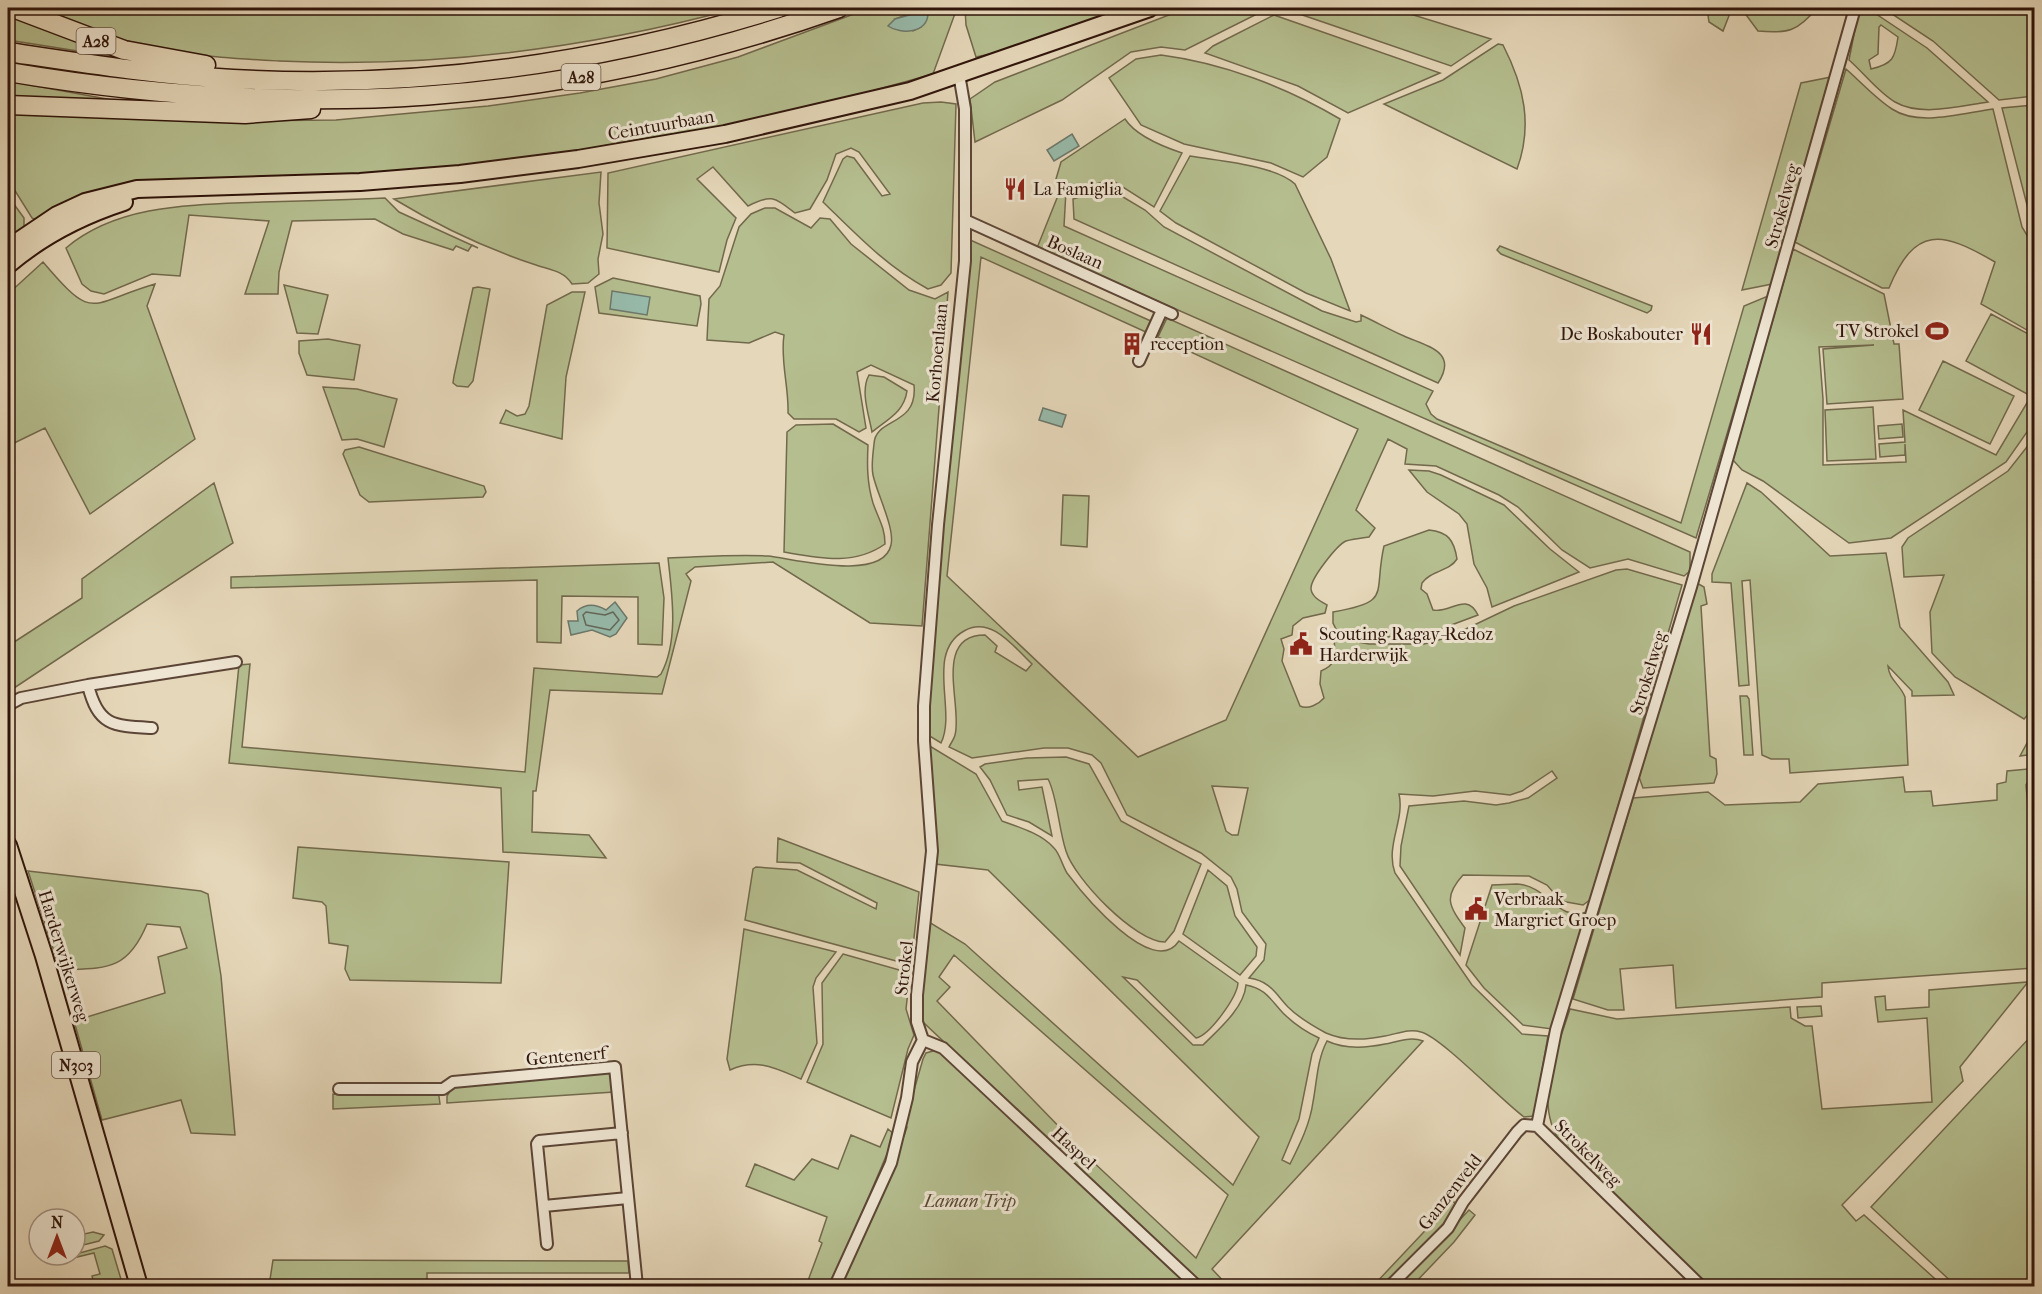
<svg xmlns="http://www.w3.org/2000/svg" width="2042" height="1294" font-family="'IM FELL French Canon',serif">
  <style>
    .green { fill: #b5be8f; stroke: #72694c; stroke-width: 1.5; fill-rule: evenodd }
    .water { fill: #97baaa; stroke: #6d786a; stroke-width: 1.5 }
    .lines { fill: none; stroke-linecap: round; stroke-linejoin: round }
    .shore { stroke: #63675a; stroke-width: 1.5 }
    .street-casing { stroke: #5c4536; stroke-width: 14 }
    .primary-casing { stroke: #2f140a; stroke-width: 20 }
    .highway-casing { stroke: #2f140a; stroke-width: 21 }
    .street { stroke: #eee5d2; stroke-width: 10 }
    .primary { stroke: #e5d7b9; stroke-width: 16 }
    .highway { stroke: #e5d7b9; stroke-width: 18 }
    .labels { text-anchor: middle; stroke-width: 6; stroke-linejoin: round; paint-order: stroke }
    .shield { fill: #eee5d2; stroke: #685346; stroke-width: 1.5 }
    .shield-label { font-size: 16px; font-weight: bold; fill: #2f140a }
    .street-label { font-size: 18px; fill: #2f140a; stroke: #eee5d2 }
    .poi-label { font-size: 18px; fill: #2f140a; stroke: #eee5d2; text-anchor: start }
    .park-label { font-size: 18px; font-style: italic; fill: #574732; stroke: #eee5d2 }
  </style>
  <rect width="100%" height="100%" fill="#e5d7b9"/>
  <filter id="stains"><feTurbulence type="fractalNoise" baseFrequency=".00333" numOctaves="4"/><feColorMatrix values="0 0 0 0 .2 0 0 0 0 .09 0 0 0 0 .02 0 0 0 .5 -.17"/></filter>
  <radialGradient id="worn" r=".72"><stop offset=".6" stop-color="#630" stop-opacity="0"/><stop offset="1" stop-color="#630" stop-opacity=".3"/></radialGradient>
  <path class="green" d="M37 8H204L255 12H309L362 8H738C590 48 433 68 279 61 242 59 203 57 166 50 121 42 79 24 37 8Z
    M870 8H957L933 74 818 106 690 136 464 167 337 178 155 181 38 221 32 218 14 189H8V110L219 121 336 120 488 106 580 93 656 79 738 57ZM912 13 921 27 913 31 895 19Z
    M965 8H1131L1031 45 976 57 966 25Z
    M1187 8H1269L1185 50 1161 47 1131 52 1062 100 975 142 970 99 995 82Z
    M1289 8H1391L1491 39 1451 66 1285 9Z
    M1707 8H1732L1723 31 1709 22Z
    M1741 8H1817C1798 31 1788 34 1758 31Z
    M1859 8H1867L1927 48 1988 102C1960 106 1921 117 1895 102 1878 92 1864 73 1849 60ZM1881 25 1898 37C1895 58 1893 64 1871 69L1869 60 1878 54 1879 27Z
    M1883 8H2034V96L1999 100 1933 41Z
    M8 10 122 58 8 40Z
    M1274 15 1440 73 1348 113 1298 86 1205 53 1213 46Z
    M1498 44 1503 45C1524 86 1533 125 1517 169L1384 104 1443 80Z
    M1161 55C1223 63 1286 87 1340 119L1327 157 1303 177 1271 163 1184 144 1141 125 1109 78 1136 59Z
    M1846 69C1861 82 1875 98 1892 109 1919 127 1963 113 1993 109L2022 227 2034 247V334L1981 304 1995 262C1942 231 1915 225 1889 288H1882L1795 242Z
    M1831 77 1772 284 1742 290 1801 83Z
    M8 81 118 101H8Z
    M941 102 956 104 951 273 941 285 928 289C886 266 857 235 823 202L843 159 847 156 854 158 882 196 890 194 859 152 851 148 836 154 827 180 810 209 795 213C774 197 772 194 748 206L713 167 697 179 736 218 727 240 719 272 607 248 608 173 923 103Z
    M2034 105V232L2002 108Z
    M1125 119C1136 136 1164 147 1182 153L1154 207 1112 180 1066 191 1064 226 1433 391 1426 404 1431 414 1437 419 1681 523 1744 306 1768 296 1696 538 1037 248 1063 183 1056 179 1061 162Z
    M1190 156C1218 161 1275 165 1295 184L1331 259 1350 311 1306 293 1176 223 1160 211Z
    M601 172 599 203 603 234 598 259 599 274 588 283 572 284C563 270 549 270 533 264 485 248 437 225 394 199Z
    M1108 188 1145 210 1164 227 1322 311 1356 322 1361 321V315C1376 322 1390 330 1404 336 1426 346 1459 351 1438 383L1074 219 1073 199Z
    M8 196 24 218V227L8 243Z
    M385 198 399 212 478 248 472 245 468 251 456 246 453 250 403 234 375 219 292 221 279 272 278 294H245L269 221 189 215 180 276 152 274 104 294 91 291 82 284 66 248C119 203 196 205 262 202 303 201 344 200 385 198Z
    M765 208H775L811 228 820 218 830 219 851 244 909 290 935 299 948 292 922 626 870 623 773 562 695 567 686 574 691 581 662 694 550 690 536 791H533L532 832 589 835 606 858 503 852 501 788 229 763 239 665 250 664 242 747 525 772 534 668 657 677 661 674C679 641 672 594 668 558 701 557 735 554 768 556 791 558 883 583 891 545 895 528 877 494 873 475 871 466 873 454 874 444 875 417 918 427 914 385L871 365 857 372 866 428 859 432 836 419H794L788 413C789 387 780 360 784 335L775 332 749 343 707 340 709 299 720 286 739 227 751 214Z
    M968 239 1153 322 1148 333 981 257 947 576 1138 757 1226 720 1358 429 1158 337 1167 318 1690 552V571L1684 576 1628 559 1590 568 1562 550 1518 507 1499 495 1436 466 1405 464 1407 449 1388 439 1356 510 1375 528 1369 537C1362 538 1353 539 1346 541 1337 545 1310 579 1311 589 1312 597 1320 601 1327 605L1325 613 1303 618 1293 626 1292 635 1281 639 1284 649 1282 661 1300 706C1308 710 1319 704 1324 698L1320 684 1321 671C1338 664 1335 655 1334 638L1369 644H1424L1449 637 1514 606 1616 570 1627 569 1682 585 1591 899 1583 905 1561 901 1547 885 1529 876 1463 875C1443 897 1449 906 1465 928L1460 955 1400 866 1401 846 1409 806 1464 801 1496 805 1509 803 1528 798 1557 778 1552 771 1522 791 1510 795 1475 791 1433 796 1399 794C1405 820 1385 846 1395 873L1472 985 1522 1034 1548 1036 1534 1116 1524 1117C1501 1100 1441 1037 1421 1032 1409 1028 1397 1034 1385 1036 1366 1040 1344 1041 1326 1033 1313 1026 1299 1018 1288 1007 1275 993 1270 981 1249 978L1264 960 1266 944 1242 912 1237 889 1231 877 1201 853 1127 815 1101 763 1092 755 1068 748H1044L972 758 949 747C951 743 954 739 955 735 963 707 932 635 985 635L997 646 995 652 1026 671 1032 664C1014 647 991 615 964 631 925 653 957 711 941 743L928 735 935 587ZM1212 786 1248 788 1238 835H1232L1226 831Z
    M1500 246 1652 306 1651 310 1647 313 1501 254 1497 250Z
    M1793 249 1884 294 1894 344H1899L1903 399 1827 404 1823 349 1874 345 1819 347 1823 399V465L1906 462 1905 444V455L1880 457 1879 444 1905 442 1903 410 1996 455 2034 391V422L2006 462 1891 538 1849 543 1763 481 1742 470 1733 460Z
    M43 262C95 323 87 304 155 284L147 306 195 439 90 514 45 428 8 446V294Z
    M613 278 700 296 701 304 697 326 599 313 595 287Z
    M284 285 328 295 318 334 297 333Z
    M478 287 490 289 473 381 468 387 457 386 453 383 454 376 473 288Z
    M572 292H585L566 377 562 439 500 423 506 410 517 416 525 414 529 406 547 305Z
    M1991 314 2034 337V386L2029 395 1966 361Z
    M328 339 360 345 354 380 307 375 299 353V341Z
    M1943 361 2014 396 1990 444 1919 410Z
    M869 375 884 377 907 391C904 412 888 419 872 432 869 415 860 391 869 375Z
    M323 387 357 389 397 399 384 447 357 439 342 440Z
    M1873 407 1876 459 1827 461 1825 410Z
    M833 424 868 445C867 465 867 483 873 503 878 518 885 527 885 544 854 566 819 558 784 552L787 432 796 425Z
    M1902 424 1903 437 1879 439 1878 426Z
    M2034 438V708L2024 719 1955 677 1932 653 1930 612 1944 575 1904 577 1902 547 1908 538 2008 471Z
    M359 447 484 486 486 492 483 497 369 502 360 495 343 454 345 450Z
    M1409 470 1429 471 1441 475 1504 505 1550 549 1579 572 1492 607 1487 588 1474 564 1467 524 1459 514 1427 492Z
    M214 483 233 543 8 692V646L82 598V579Z
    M1747 483 1761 492 1830 556 1886 553 1900 627 1948 682 1954 695 1912 696V691L1888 666C1889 680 1900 684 1905 697L1908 765 1790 773 1789 759H1771L1762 755 1750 580 1742 581 1749 685 1739 686 1731 583 1712 582V574Z
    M1063 495 1089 496 1087 547 1061 545Z
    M1429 530C1448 532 1454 540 1457 559 1449 572 1431 570 1422 583L1421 589 1427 594 1433 610C1450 614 1466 591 1478 615L1422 636 1385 637 1337 631 1333 623V612C1393 602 1373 594 1384 546Z
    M659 563 664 598 662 645 638 644V597L562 596 561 643 537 642V580L231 588V577Z
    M1695 582 1704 587 1707 604 1701 606 1710 756 1716 759 1717 774 1714 783 1643 788 1639 777Z
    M1740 696H1747L1749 699 1753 755H1744Z
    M2034 730V754L2020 756Z
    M928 745 976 774 1002 821C1019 827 1042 834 1054 848 1060 854 1062 865 1067 873 1082 893 1153 980 1179 941L1238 983C1237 997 1210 1035 1196 1038L1137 980 1123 977 1193 1045H1203C1219 1029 1244 1008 1246 985 1266 989 1270 999 1283 1013 1293 1023 1306 1032 1319 1038L1312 1054 1299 1119 1282 1160 1290 1164C1300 1144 1310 1124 1313 1102 1317 1081 1317 1060 1327 1041 1344 1049 1366 1048 1385 1044 1398 1042 1410 1036 1423 1041L1212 1269 1228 1286H1205L1066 1156 1076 1146 1196 1258 1228 1195 954 955 939 977 950 987 937 1001 1070 1138 1059 1150 924 1023 919 1011 929 922 965 944 1233 1185 1259 1137 988 870 935 864Z
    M1066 757 1089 764 1121 821 1201 864 1174 931 1165 942C1135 942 1074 878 1066 851 1059 831 1057 795 1048 779L1018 781 1019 790 1042 787 1052 836 1029 822 1007 815 990 780 980 767 985 764 1027 758Z
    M2028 769 2029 780 2026 785 2034 874V968L1822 983V997L1676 1008 1673 965 1620 969 1624 1010H1608L1573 999 1633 798 1708 792 1725 805 1800 802 1818 784 1903 777 1905 792 1931 791 1933 806 1997 800V784L2006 782 2007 771Z
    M778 838 919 892 911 965 745 920 753 869 756 867 797 870 876 909 877 903 800 863 777 862Z
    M298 847 509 862 501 983 350 980 345 969 348 946 329 943 326 906 322 902 293 898Z
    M1208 870 1227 886 1235 916 1257 947 1256 956 1240 975 1183 934Z
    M28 871 201 891 208 894 221 976 235 1135 191 1133 181 1100 102 1120 74 1021 165 993 158 957 187 948 180 927 147 924C127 972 105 968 60 970Z
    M1517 884C1549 886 1556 922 1587 912L1552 1029 1523 1025 1484 988 1466 965 1492 885Z
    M744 929 836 952 816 978 813 987 817 1043 801 1079C775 1068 757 1058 730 1070L727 1059Z
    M843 954 910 973 906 1009 914 1035 908 1049 891 1118 807 1082 823 1044 822 983Z
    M2028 982 1960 1067 1963 1081 1842 1205 1856 1221 1864 1215 1943 1286H1704L1562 1144C1532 1105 1557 1050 1570 1009L1617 1019 1790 1007 1791 1018 1805 1026H1812L1822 1109 1932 1102 1927 1018 1878 1022 1875 997 1885 996 1886 1010 1929 1007V990Z
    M1821 1006 1822 1016 1798 1018 1797 1007Z
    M2034 1033V1286H1956L1871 1207Z
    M933 1051H939L1192 1286H839L900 1134 904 1136 907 1127 904 1125 923 1059 926 1053Z
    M613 1072 614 1092 447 1103V1096L453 1086Z
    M438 1089 440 1104 333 1109V1094L364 1095Z
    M888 1129 895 1135 831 1286H806L822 1243 819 1241 827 1217 746 1186 755 1164 794 1180 812 1159 838 1169 851 1135 880 1147Z
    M1453 1201 1459 1207 1386 1286H1373Z
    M1469 1210 1475 1215 1454 1242 1412 1286H1398Z
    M93 1232 104 1235 99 1241 75 1247V1236Z
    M105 1246 112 1249 123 1286H103L102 1282 94 1284 92 1276 100 1274 94 1253 77 1257 76 1254Z
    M273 1260 628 1261 629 1273H427V1286H269Z"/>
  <path class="water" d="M920 12 928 14C927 33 901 35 888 26L895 19Z
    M1072 134 1079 146 1054 161 1047 150Z
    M612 291 650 297 647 315 610 309Z
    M1043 408 1066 415 1062 427 1039 420Z
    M615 602 627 618 616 634 610 637 592 630 571 635 568 621H578L577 611C586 603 596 604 606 610Z"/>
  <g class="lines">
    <path class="shore" d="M586 612 605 615 613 612 619 620 610 630 586 625 583 615Z"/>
    <g class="street-casing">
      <path id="street" d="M277 8H280
        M965 220 1172 314
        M1139 361 1162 310
        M88 685C98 726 113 726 152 728
        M8 705 21 698 88 685 236 662
        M923 1040 943 1048 1197 1286
        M339 1089H443L453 1082 615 1067 637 1286
        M544 1206 628 1198
        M547 1244 537 1144 539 1141 622 1133
        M835 1286 891 1163 907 1098 912 1062 923 1040 917 1022V995L932 851 924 741V706L938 525 965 261V109L959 74
        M1390 1286 1448 1228 1463 1202 1517 1132 1524 1125 1537 1126
        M1701 1286 1537 1126 1556 1030 1691 587 1855 8"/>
    </g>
    <g class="primary-casing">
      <path id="primary" d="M8 248 57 215 85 202 137 189 360 182 460 174 578 159 725 134 910 91 1150 8
        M8 265C42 236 81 216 124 202
        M8 845 44 956 139 1286"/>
    </g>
    <g class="highway-casing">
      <path id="highway" d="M13 8 124 50 206 65
        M8 52C82 63 157 75 233 79 418 89 603 63 779 8
        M8 72C299 121 559 107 839 8
        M8 105 245 114 311 109"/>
    </g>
    <use href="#street" class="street"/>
    <use href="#primary" class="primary"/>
    <use href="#highway" class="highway"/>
  </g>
  <defs>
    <g id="restaurant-bare" transform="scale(1.8)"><path d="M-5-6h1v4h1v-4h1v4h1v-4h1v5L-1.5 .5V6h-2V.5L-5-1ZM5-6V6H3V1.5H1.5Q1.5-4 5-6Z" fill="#8f2418" stroke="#eee5d2" stroke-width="2.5" paint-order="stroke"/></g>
    <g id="stadium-bare" transform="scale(1.8)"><path d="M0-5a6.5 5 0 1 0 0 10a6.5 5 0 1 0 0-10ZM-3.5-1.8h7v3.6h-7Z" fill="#8f2418" stroke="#eee5d2" stroke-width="2.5" paint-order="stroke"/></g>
    <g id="building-bare" transform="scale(1.8)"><path d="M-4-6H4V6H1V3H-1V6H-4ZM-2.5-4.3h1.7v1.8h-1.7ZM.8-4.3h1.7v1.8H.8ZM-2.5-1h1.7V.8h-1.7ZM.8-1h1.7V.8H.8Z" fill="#8f2418" stroke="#eee5d2" stroke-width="2.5" paint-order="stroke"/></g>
    <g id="civic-bare" transform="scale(1.8)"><path d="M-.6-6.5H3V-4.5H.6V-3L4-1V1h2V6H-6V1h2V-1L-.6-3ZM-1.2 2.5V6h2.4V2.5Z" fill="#8f2418" stroke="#eee5d2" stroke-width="2.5" paint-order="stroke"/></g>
  </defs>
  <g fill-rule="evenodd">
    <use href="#restaurant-bare" x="1015" y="189"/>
    <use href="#stadium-bare" x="1937" y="331"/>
    <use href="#restaurant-bare" x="1701" y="334"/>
    <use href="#building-bare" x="1132" y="344"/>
    <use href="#civic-bare" x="1301" y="644"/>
    <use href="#civic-bare" x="1476" y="909"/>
  </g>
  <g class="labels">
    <g class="shield">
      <rect x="76.5" y="28" width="39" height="26" rx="4.5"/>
      <rect x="561.5" y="64" width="39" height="26" rx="4.5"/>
      <rect x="52" y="1052" width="48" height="26" rx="4.5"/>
    </g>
    <g class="shield-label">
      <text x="96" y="47">A28</text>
      <text x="581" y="83">A28</text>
      <text x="76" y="1071">N303</text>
    </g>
    <g class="street-label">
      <text transform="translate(661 125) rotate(-10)" y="6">Ceintuurbaan</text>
      <text transform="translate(1782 206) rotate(-75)" y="6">Strokelweg</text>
      <text transform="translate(1075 252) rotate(24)" y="6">Boslaan</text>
      <text transform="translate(937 353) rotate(-85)" y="6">Korhoenlaan</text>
      <text transform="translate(1648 673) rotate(-73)" y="6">Strokelweg</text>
      <text transform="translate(64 956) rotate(73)" y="6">Harderwijkerweg</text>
      <text transform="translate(904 968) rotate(-84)" y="6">Strokel</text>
      <text transform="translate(566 1056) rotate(-5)" y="6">Gentenerf</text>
      <text transform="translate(1074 1148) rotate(43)" y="6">Haspel</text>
      <text transform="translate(1588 1153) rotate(45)" y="6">Strokelweg</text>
      <text transform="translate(1450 1192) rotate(-52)" y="6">Ganzenveld</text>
    </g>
    <g class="poi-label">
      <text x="1033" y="195">La Famiglia</text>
      <text x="1919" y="337" text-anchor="end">TV Strokel</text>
      <text x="1683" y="340" text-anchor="end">De Boskabouter</text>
      <text x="1150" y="350">reception</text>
      <text x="1319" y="640">Scouting Ragay-Redoz<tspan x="1319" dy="21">Harderwijk</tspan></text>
      <text x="1494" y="905">Verbraak<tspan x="1494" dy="21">Margriet Groep</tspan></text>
    </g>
    <g class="park-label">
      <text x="970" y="1207">Laman Trip</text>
    </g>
  </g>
  <rect width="2042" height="1294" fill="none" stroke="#e5d7b9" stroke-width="30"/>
  <rect x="9" y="9" width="2024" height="1276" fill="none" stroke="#2f140a" stroke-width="3"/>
  <rect x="15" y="15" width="2012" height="1264" fill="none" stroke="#2f140a" stroke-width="1.5"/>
  <g transform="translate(57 1237)"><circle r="28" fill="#eee5d2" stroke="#a29182" stroke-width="1.5"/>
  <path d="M0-4.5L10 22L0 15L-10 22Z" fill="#8f2418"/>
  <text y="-9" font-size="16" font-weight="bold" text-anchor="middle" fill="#2f140a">N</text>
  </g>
  <rect width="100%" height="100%" filter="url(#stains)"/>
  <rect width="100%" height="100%" fill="url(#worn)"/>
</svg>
